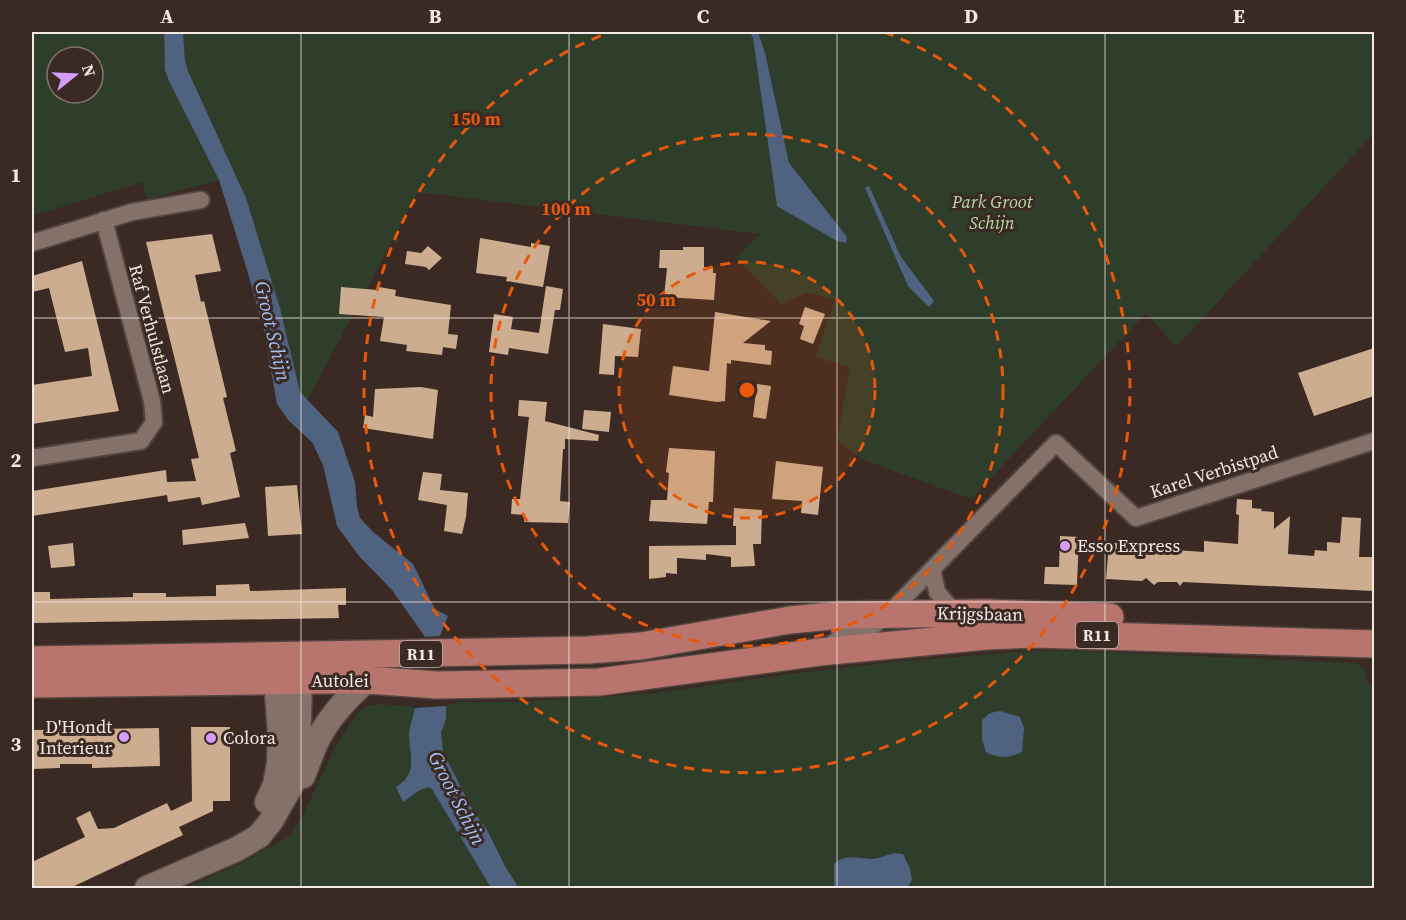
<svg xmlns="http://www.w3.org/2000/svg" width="1406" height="920" font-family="'Source Serif 4',serif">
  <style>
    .green { fill: #2f3e2b; fill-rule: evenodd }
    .water { fill: #4f6280 }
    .building { fill: #cdad90 }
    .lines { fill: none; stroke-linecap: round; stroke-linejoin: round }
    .street-casing { stroke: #53453f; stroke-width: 20 }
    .secondary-casing { stroke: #53453f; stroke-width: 27 }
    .primary-casing { stroke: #53453f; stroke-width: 30 }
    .street { stroke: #847169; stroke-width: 16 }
    .secondary { stroke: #847169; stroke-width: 24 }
    .primary { stroke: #b7756d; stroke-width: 27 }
    .grid { fill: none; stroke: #f2e7e2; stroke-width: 1.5; stroke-opacity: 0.55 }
    .ring { fill: none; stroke: #e8590c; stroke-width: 3; stroke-dasharray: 10 8 }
    .poi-dot { fill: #d59cfb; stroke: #3a2a23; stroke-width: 2 }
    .labels { text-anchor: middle; stroke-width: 6; stroke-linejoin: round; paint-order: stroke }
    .shield { fill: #3a2a23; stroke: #bbaea9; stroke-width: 1.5 }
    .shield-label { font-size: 16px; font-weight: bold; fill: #f2e7e2 }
    .park-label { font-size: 18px; font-style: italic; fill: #b2dba6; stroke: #3a2a23 }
    .street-label { font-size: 18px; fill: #f2e7e2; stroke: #3a2a23 }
    .poi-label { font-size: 18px; fill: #f2e7e2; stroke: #3a2a23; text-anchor: start }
    .water-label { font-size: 20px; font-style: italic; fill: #a0c0f6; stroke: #3a2a23 }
    .centre { fill: #e8590c; stroke: #3a2a23; stroke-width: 3 }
    .ring-label { font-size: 18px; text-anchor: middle; font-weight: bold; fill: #e8590c; stroke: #3a2a23; stroke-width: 6; stroke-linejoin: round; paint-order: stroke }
    .neatline { fill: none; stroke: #f2e7e2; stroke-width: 2 }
    .grid-label { font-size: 20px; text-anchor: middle; font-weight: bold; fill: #f2e7e2 }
  </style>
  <rect width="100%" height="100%" fill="#3a2a23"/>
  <path class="green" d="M32 32H164L165 70 169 81 219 180 148 199 142 182 32 216ZM57 57H93V93H57Z
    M183 32H1374V133L1176 347 1146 313 971 499 864 460 837 440 850 367 816 357 835 300 808 292 781 304 736 257 760 234 418 192 307 401 300 392 280 308 246 198 188 71 185 61Z
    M1032 651H1077L1355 663C1369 670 1364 672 1368 683L1374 688V888H186L239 864 290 836 304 813 336 745 358 712 367 706 380 704 407 706 415 708 446 706 460 702H516L648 694 782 675 894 662Z"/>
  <path class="water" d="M164 32H183L185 61 188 71 246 198 280 308 300 392 338 432 355 482 357 507 360 518 373 532 413 564 435 609 448 616 440 636 425 637 392 590 359 556 337 526 323 465 312 442 289 421 277 404 264 331 247 270 219 180 169 81 165 70Z
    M750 32H758L765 53 789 163 844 233 847 237 846 243 837 241 777 206 753 38Z
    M869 186 901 257 934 301 929 307 908 286 865 188Z
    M446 706V719L441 733 443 752 472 809 487 830 506 868 519 888H491L432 789 428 787 420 790 403 802 396 787C418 773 410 758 409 736 409 727 413 718 415 708Z
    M1000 711 1020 717 1024 728 1022 752C1008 758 1000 759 986 752L982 740V720L990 713Z
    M894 853 903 854 910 869 912 880 907 888H834V864C845 854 857 858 871 859 879 859 887 855 894 853Z"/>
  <path class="building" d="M212 234 221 271 195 275 201 302 204 301 227 397 223 398 236 451 230 453 240 497 202 505 200 497 168 502 167 495 32 516V491L166 470 167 482 196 481 191 459 199 458 146 242Z
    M480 238 531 247V243L550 246 543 287 506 281 507 277 476 273Z
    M428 246 442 258 429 270 426 267 405 264 407 251 421 253Z
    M683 247H704V267H713V273H716L714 300 664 297 667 268H659L660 250H683Z
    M82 261 119 411 32 424V385L92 376 88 348 65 352 49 288 32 292V276Z
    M546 286 563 289 560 310H555L548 354 509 348 508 355 489 352 494 314 513 317 511 329 539 333Z
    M341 287 378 290 379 287 396 290 395 296 451 305 448 334 458 335 456 349 443 347 442 355 406 351 407 345 380 341 384 317 339 314Z
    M805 307 825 314 813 344 800 339 804 326 799 324Z
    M715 312 771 321 743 343 765 345V350L772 351 771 365 731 360V364L727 363 725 401 717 402 669 395 673 366 709 371Z
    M603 324 641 329 638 357 615 356 614 375 599 374Z
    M1374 348V396L1314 416 1298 373Z
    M757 384 771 386 766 419 753 417Z
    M421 387 438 390 433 439 363 428 365 415 373 417 375 389Z
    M519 400 547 402 545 421 599 435 598 441 565 439V449H563L560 501 570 502 568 523 524 522 525 515 511 514 512 499H520L529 417 518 416Z
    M584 410 611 412 609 432 582 429Z
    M669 448 715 451 713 502H709L707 524 649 521 651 500H667L669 473 666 472Z
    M776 461 823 467 818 515 801 513 802 501 772 499Z
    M423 472 442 474 440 490 468 493 466 517 462 534 444 531 447 505 418 500Z
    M297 485 302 534 268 536 265 487Z
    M1237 499 1252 500V508L1262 509 1261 511 1274 512V529L1290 516 1288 554 1314 556 1315 550 1327 551V542L1340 543 1342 517 1361 518 1359 557H1374V591L1183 582 1180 586 1177 582H1158L1154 585 1146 578 1142 581 1106 579 1109 543H1148V546L1161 547V549L1204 552V541L1238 544 1239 515 1236 514Z
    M734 508 762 510 761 544H753L755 566 731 567V557L706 554V560L677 558V574L666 573V577L649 579V546L736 545V526H733Z
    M245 523 249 538 183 545 182 530Z
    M1060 536 1079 537 1077 585 1044 584 1045 567H1059Z
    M73 543 75 566 51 568 48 546Z
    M249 584 250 591 346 588V605H338L339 618 33 623 32 610 33 592H50V599L133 597V593H166V597L216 596V585Z
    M191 727H230V801H213V811L179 827 183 835 70 888H32V862L85 837 76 818 90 811 98 829 114 828 167 803 171 811 192 801Z
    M159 728 160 766 92 768V764H60V768L32 769V730Z"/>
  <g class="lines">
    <g class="street-casing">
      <path id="street" d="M32 243 132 212 201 200
        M32 458 141 441 154 422 152 401 104 220
        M932 569 937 592 955 613
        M825 649 847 633 864 631 872 627 889 613 1056 443 1136 518 1374 441"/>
    </g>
    <g class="secondary-casing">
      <path id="secondary" d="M303 776C307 766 311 755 315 745 327 719 346 699 367 680
        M267 802 275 785 279 763 280 734 276 681 284 664
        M147 888 237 849 259 836 271 821 292 784 298 754 300 681 291 663"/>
    </g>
    <g class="primary-casing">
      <path id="primary" d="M32 660 588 650 641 646 790 620 841 615 986 613 1110 617
        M32 684 319 680H367L437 685 599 682 820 652 986 636 1034 634 1374 644"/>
    </g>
    <use href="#street" class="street"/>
    <use href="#secondary" class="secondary"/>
    <use href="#primary" class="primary"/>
  </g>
  <path class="grid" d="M301 32V888M569 32V888M837 32V888M1105 32V888M32 318H1374M32 602H1374"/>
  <circle cx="747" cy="390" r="128" fill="#e8590c" fill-opacity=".12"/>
  <g class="ring">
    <circle cx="747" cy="390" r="128"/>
    <circle cx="747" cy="390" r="256"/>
    <path d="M884 32A383 383 0 1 1 610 32"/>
  </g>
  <g class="poi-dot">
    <circle cx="1065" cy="546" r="6"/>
    <circle cx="124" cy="737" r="6"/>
    <circle cx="211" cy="738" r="6"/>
  </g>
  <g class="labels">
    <g class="shield">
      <rect x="1076" y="622" width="42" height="26" rx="4.5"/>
      <rect x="400" y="641" width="42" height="26" rx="4.5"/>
    </g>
    <g class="shield-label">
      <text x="1097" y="641">R11</text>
      <text x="421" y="660">R11</text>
    </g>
    <g class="park-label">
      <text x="992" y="208">Park Groot<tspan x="992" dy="21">Schijn</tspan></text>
    </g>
    <g class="street-label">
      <text transform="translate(152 329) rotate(75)" y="6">Raf Verhulstlaan</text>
      <text transform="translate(1214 472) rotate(-18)" y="6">Karel Verbistpad</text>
      <text transform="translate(980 614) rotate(1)" y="6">Krijgsbaan</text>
      <text x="340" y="687">Autolei</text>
    </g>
    <g class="poi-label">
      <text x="1077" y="552">Esso Express</text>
      <text x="112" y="733" text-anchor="end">D'Hondt<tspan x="112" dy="21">Interieur</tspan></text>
      <text x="223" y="744">Colora</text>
    </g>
    <g class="water-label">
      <text transform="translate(273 331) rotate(77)" y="7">Groot Schijn</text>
      <text transform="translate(457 798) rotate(63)" y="7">Groot Schijn</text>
    </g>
  </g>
  <circle cx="747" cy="390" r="9" class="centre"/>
  <g class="ring-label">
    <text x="476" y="125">150 m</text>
    <text x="566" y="215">100 m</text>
    <text x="656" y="306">50 m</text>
  </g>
  <rect width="1406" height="920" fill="none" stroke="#3a2a23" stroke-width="66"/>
  <g transform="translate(75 75) rotate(72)"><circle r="28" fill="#3a2a23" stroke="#84766f" stroke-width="1.5"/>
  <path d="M0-4.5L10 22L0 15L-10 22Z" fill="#d59cfb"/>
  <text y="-9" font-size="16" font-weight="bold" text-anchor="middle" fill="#f2e7e2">N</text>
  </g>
  <rect x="33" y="33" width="1340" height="854" class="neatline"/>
  <g class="grid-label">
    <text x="167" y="23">A</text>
    <text x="435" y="23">B</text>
    <text x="703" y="23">C</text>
    <text x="971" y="23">D</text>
    <text x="1239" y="23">E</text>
    <text x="16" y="182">1</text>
    <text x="16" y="467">2</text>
    <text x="16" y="751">3</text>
  </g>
</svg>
